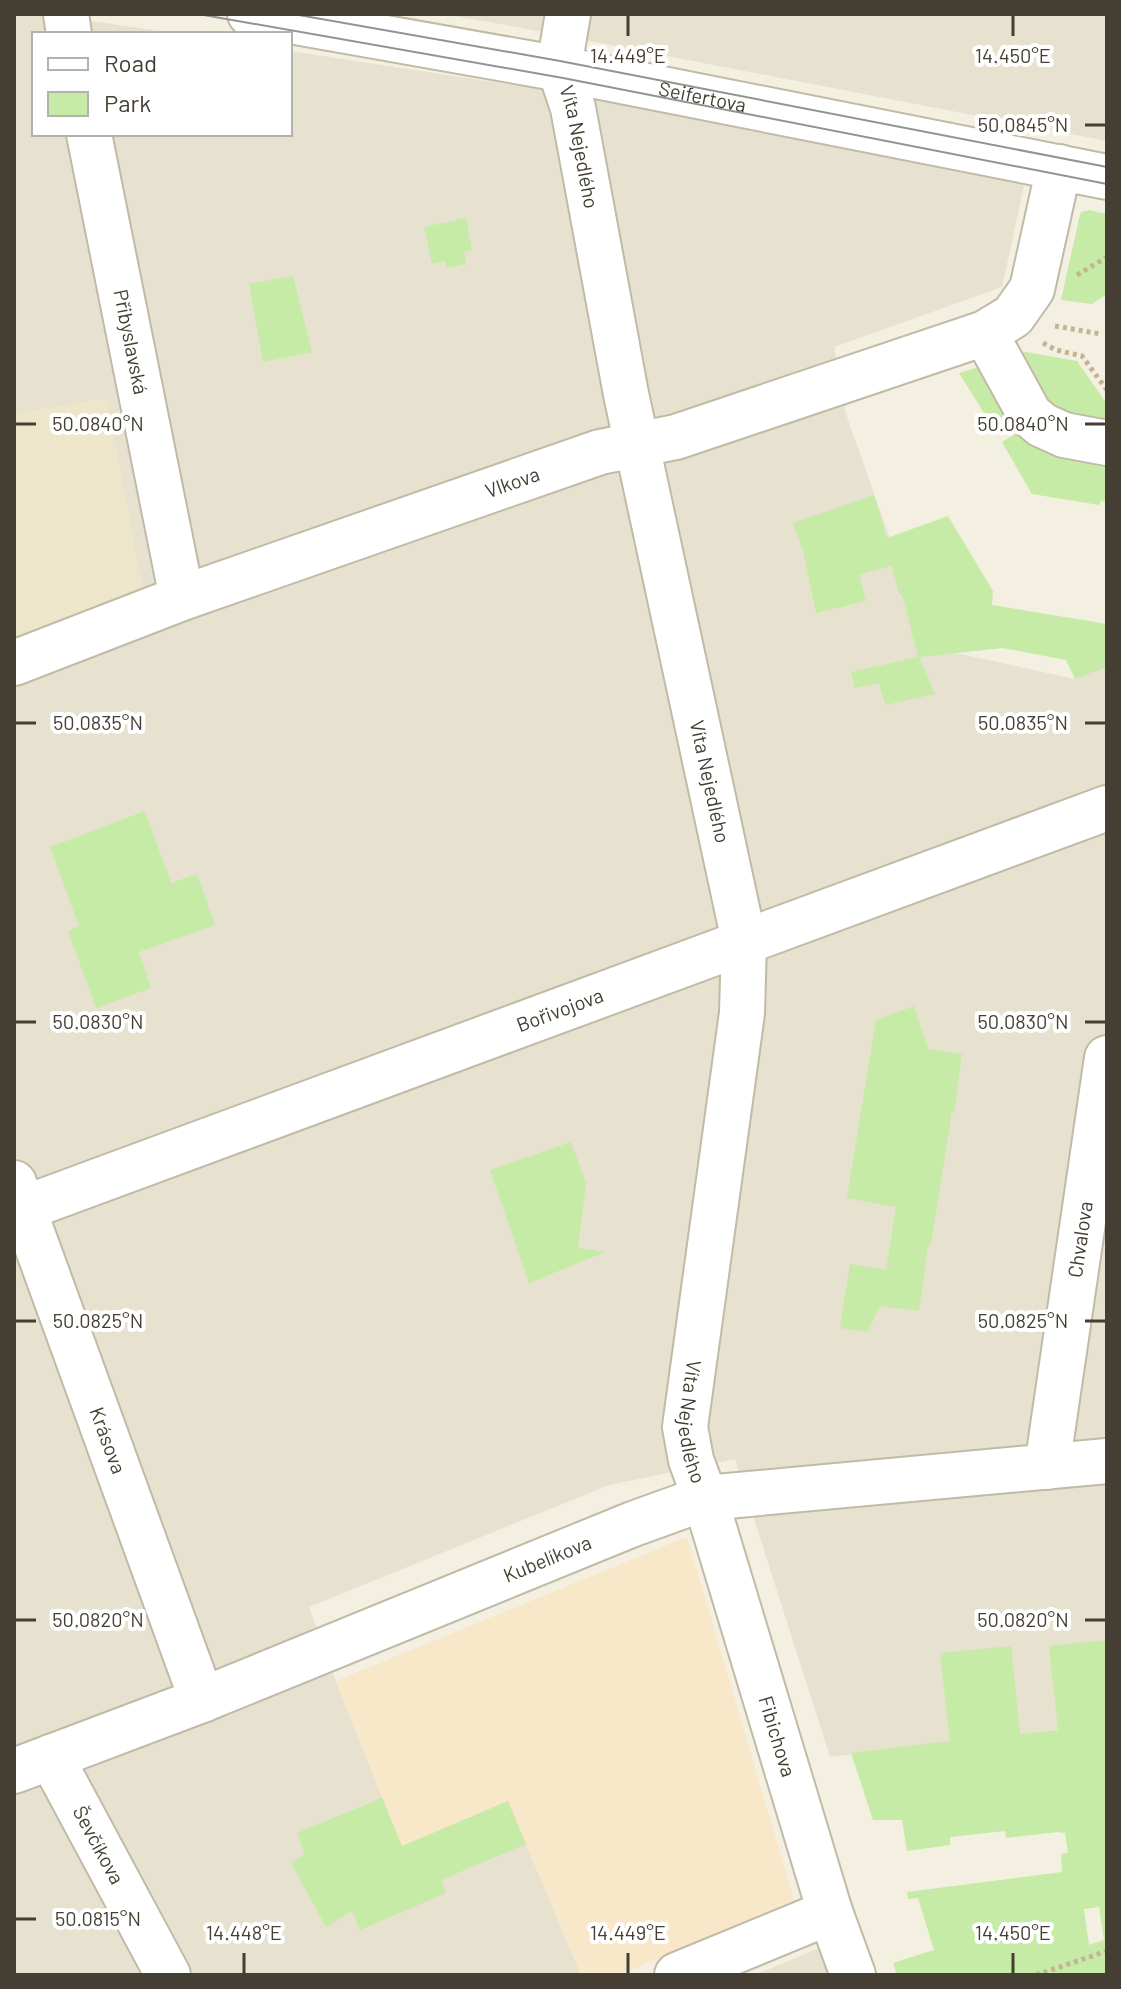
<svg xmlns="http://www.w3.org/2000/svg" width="1121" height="1989" font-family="Barlow,sans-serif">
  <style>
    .residential { fill: #e7e1cf }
    .commercial { fill: #f8e8c9 }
    .education { fill: #ede6ca }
    .green { fill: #c6eba6; fill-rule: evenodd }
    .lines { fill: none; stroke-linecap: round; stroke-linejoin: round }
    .minor-casing { stroke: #c1baa6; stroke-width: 48 }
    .path { stroke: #c2b593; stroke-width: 5; stroke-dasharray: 4 4; stroke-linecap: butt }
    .minor { stroke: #fff; stroke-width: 44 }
    .tram { stroke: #939393; stroke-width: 2 }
    .ticks { fill: none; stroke: #443f32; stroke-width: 3 }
    .labels { text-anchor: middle; stroke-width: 8; stroke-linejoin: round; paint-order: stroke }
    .street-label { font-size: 20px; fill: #443f32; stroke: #fff }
    .ticks-label { font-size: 20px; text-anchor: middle; fill: #443f32; stroke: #fff; stroke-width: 8; stroke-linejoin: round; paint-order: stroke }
  </style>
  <rect width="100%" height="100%" fill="#f3efe1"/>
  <path class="residential" d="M14 14H46L178 34H34V134H290V51L583 96 1025 181 1002 287 834 347 846 414 928 647 1075 679 1107 667V1725L950 1741 830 1757 735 1459 609 1485 309 1607 341 1695 402 1846 508 1801 581 1975H14Z
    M443 14H1107V141L522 28Z
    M824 1946 834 1975H755Z"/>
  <path class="commercial" d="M687 1537 794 1900 619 1975H581L508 1801 402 1847 336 1681Z"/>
  <path class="education" d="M107 398 144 596 14 640V414Z"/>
  <path class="green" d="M1089 210 1107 214V294L1092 304 1061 300 1079 219 1081 212Z
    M466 218 472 250 464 252 466 264 447 268 445 261 432 264 424 227Z
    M293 276 312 352 263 362 249 284Z
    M1026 352 1077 361 1107 404V432L1059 423 1020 353Z
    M976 368H991L1007 414 994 429 959 373Z
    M1035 432 1107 453V501H1101L1099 505 1032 494 1002 442 1015 434Z
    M874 495 887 538 948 516 993 591 992 605 1107 624V667L1075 679 1066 660 1003 648 919 657 935 694 885 705 879 683 855 688 851 672 918 657 902 594H899L892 566 859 574 866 601 816 613 803 550 793 523Z
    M145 811 171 883 197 874 215 925 139 952 151 988 96 1008 68 931 79 926 50 847Z
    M914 1006 928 1049 962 1054 954 1113H951L950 1117 951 1118 931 1244 928 1245 919 1311 880 1306 867 1332 840 1328 850 1264 886 1270 896 1207 847 1198 876 1020Z
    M571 1142 586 1183 578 1248 605 1252 529 1283 490 1170Z
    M1107 1640V1975H897L893 1963 934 1950 918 1898 908 1899 907 1892 1062 1872 1061 1854 1068 1853 1065 1833 1058 1832 1006 1838 1005 1831 950 1837V1845L907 1851 902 1820H873L851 1753 950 1741 940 1653 1011 1646 1020 1734 1058 1730 1049 1646ZM1099 1907 1104 1940 1089 1945 1084 1909Z
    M382 1798 402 1846 508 1801 526 1844 441 1880 446 1893 360 1930 352 1911 326 1927 291 1863 305 1854 297 1833Z"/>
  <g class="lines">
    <g class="minor-casing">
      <g id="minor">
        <path d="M66 14 69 34"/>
        <path id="s1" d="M250 14 561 69 1107 177"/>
        <path id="s2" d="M568 14 560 61 563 78 573 108 626 394 744 941 742 1013 685 1427 691 1460 705 1498 830 1912 853 1975"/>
        <path id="s3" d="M89 134 182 598"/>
        <path d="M985 333 1030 415 1042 425 1064 435 1107 443"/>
        <path id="s4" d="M14 663 182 598 600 452 676 437 985 333 1013 316 1032 289 1059 167"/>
        <path id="s5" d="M14 1183 202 1700"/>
        <path id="s6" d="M14 1212 1107 808"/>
        <path id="s7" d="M1047 1467 1107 1058"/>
        <path id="s8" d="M51 1757 168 1975"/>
        <path id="s9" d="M14 1771 202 1700 633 1524 705 1498 1107 1461"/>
        <path d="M677 1975 830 1912"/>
      </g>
    </g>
    <path class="path" d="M1077 275 1107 257
      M1055 326 1101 334
      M1043 343 1056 350 1082 356 1107 390
      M1036 1975 1107 1951"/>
    <use href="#minor" class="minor"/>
    <path class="tram" d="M198 14 563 78 1107 184
      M293 14 560 61 1107 167"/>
  </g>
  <path class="ticks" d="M628 16V36M1013 16V36M1085 125H1105M16 424H36M1085 424H1105M16 723H36M1085 723H1105M16 1022H36M1085 1022H1105M16 1321H36M1085 1321H1105M16 1620H36M1085 1620H1105M16 1919H36M244 1953V1973M628 1953V1973M1013 1953V1973"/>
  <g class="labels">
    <g class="street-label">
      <text dy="7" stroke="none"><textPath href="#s1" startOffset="460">Seifertova</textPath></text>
      <text dy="7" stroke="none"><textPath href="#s2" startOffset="136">Víta Nejedlého</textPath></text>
      <text dy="7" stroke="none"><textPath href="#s3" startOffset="212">Přibyslavská</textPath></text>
      <text dy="7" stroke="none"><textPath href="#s4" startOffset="530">Vlkova</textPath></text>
      <text dy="7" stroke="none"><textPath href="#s2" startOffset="784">Víta Nejedlého</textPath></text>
      <text dy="7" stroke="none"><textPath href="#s6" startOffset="582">Bořivojova</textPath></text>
      <text dy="7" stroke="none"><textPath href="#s7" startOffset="230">Chvalova</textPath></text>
      <text dy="7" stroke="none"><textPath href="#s2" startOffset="1432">Víta Nejedlého</textPath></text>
      <text dy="7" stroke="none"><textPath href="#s5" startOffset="274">Krásova</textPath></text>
      <text dy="7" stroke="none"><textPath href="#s9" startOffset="574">Kubelíkova</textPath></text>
      <text dy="7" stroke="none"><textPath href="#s2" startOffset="1760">Fibichova</textPath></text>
      <text dy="7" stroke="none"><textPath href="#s8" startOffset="100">Ševčíkova</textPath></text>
    </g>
  </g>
  <g class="ticks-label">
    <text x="628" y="63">14.449°E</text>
    <text x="1013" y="63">14.450°E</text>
    <text x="1023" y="132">50.0845°N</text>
    <text x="98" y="431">50.0840°N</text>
    <text x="1023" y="431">50.0840°N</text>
    <text x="98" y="730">50.0835°N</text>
    <text x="1023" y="730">50.0835°N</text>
    <text x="98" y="1029">50.0830°N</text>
    <text x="1023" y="1029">50.0830°N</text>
    <text x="98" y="1328">50.0825°N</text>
    <text x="1023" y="1328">50.0825°N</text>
    <text x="98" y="1627">50.0820°N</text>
    <text x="1023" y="1627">50.0820°N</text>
    <text x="98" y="1926">50.0815°N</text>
    <text x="244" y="1940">14.448°E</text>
    <text x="628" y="1940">14.449°E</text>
    <text x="1013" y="1940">14.450°E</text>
  </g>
  <rect width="1121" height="1989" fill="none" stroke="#443f32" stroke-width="32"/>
  <rect x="32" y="32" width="260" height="104" fill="#ffffff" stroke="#b4b2ad" stroke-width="2"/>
  <rect x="48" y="58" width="40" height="12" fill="#ffffff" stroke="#b4b2ad" stroke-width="2"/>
  <text x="104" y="72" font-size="24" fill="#443f32">Road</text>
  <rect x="48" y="92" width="40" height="24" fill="#c6eba6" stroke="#b4b2ad" stroke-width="2"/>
  <text x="104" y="112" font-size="24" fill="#443f32">Park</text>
</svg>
